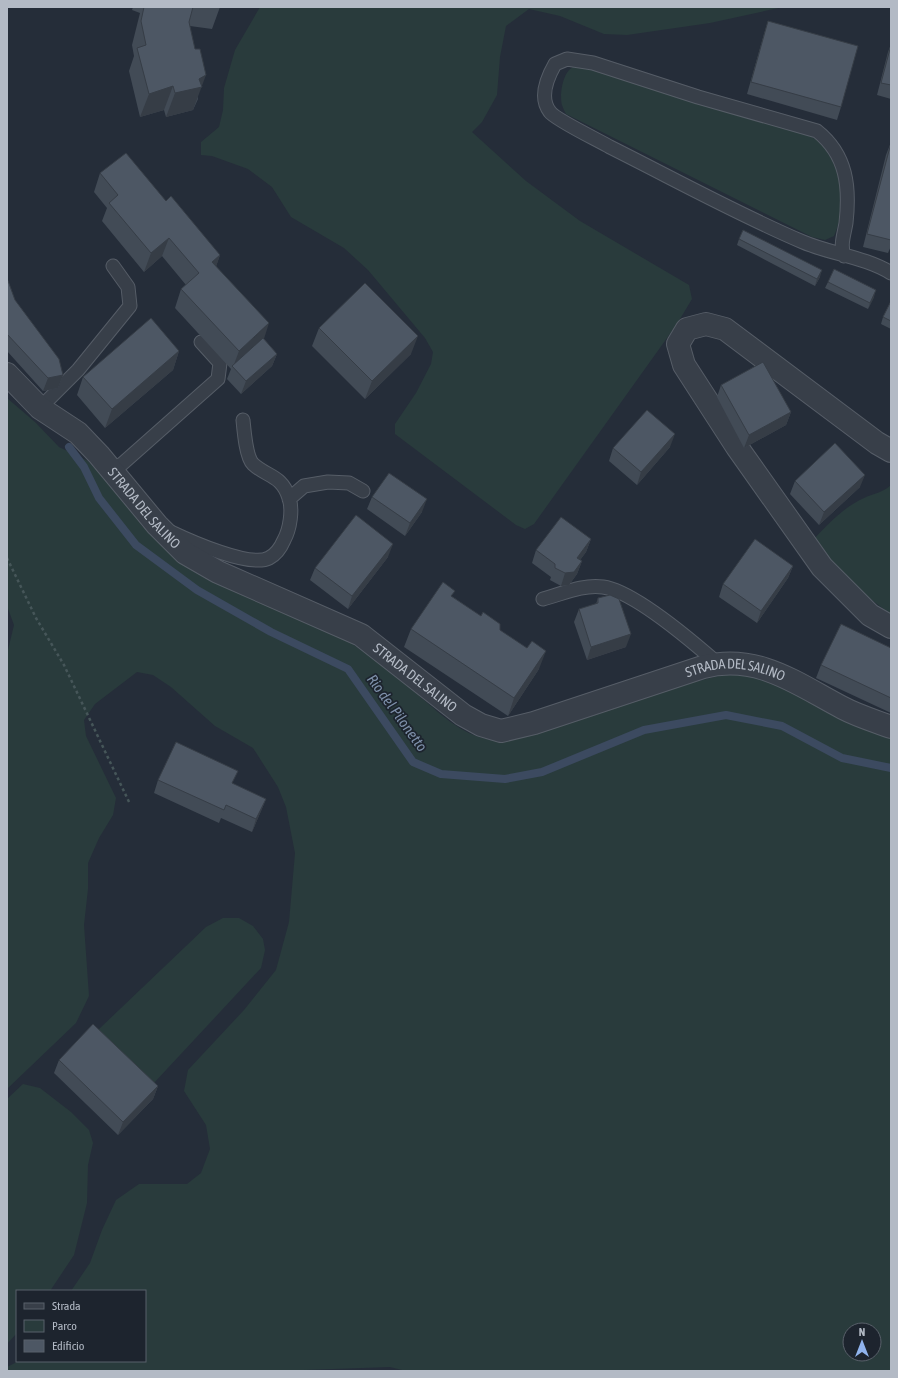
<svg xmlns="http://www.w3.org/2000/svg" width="898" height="1378" font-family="'Asap Condensed',sans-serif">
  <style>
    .green { fill: #293b3c; fill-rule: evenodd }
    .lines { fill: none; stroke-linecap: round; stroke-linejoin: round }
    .stream { stroke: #3c4a60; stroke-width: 8 }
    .lane-casing { stroke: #565d67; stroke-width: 15 }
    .street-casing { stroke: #565d67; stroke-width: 24 }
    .path { stroke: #465659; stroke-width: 2.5; stroke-dasharray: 3 3; stroke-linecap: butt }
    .lane { stroke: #383f49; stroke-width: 13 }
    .street { stroke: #383f49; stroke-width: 22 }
    .wall { fill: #424b56 }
    .shaded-wall { fill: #363d46 }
    .building { fill: #4d5764; stroke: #363d46 }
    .labels { text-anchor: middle; stroke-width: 3.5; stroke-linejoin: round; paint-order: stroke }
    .street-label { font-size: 14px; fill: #b3bac5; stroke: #1d242e }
    .water-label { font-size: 15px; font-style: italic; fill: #7e90aa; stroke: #1d242e }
  </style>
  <rect width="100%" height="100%" fill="#252d39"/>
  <path class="green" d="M260 7H783L710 23 627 35 604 34 560 16 529 9 506 26 500 57 497 95 482 122 472 132 526 181 580 221 689 285 692 299 677 324 534 524 525 529 516 525 395 434V424L416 393 431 364 433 352 425 338 368 270 344 248 291 217 272 187 248 169 212 156 201 155V142L219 127 223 110 224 88 235 50Z
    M576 66 593 69 795 131C802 134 813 136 818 141 842 165 848 205 834 236L825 240 812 237 566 114C565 112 563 108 562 105 559 95 563 68 576 66Z
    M7 398 35 422 59 447 88 461 115 489 142 526 171 554 213 580 351 643C374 658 395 676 416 693 437 711 460 734 487 739 502 743 515 739 529 735L686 684 731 673 765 679 891 737V1371H406L390 1367 276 1371H7V1367L19 1361H145V1291H71L90 1263 102 1230 116 1200 139 1184H187L201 1173 210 1149 206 1125 184 1091 188 1070 244 1010 276 970 289 922 295 853 286 807 278 787 253 748 215 726 171 687 153 675 137 672 95 704 84 720 86 736 116 798 113 815 99 838 88 863V889L84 925 89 996 76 1023 7 1089V654L14 625 7 606ZM850 1330H874V1354H850Z
    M891 485V614C861 594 835 569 814 539 828 524 844 507 864 498 875 493 882 493 891 485Z
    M223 918H239L253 926 263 939 265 950 261 968 153 1084 98 1030 206 927Z
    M23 1084 40 1088 71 1112 89 1130 93 1143 88 1165 87 1203 74 1255 50 1291H17V1333L7 1344V1099Z"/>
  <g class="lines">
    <path class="stream" d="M69 447 84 467 99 498 136 545 197 590 271 632 348 669 413 762 441 774 505 779 542 772 644 730 726 715 782 726 842 758 891 768"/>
    <g class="lane-casing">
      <path id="lane" d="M844 256C840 244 844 235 846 223 850 187 847 155 817 131L698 97 593 63 567 59 555 64C547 78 539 98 550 112 556 120 600 141 610 147 674 179 737 214 803 242 831 254 865 257 891 273
        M40 408 78 370 130 306 128 287 113 266
        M111 470 122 464 218 379 220 363 201 342
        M289 499 304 486 328 482 349 483 363 491
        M171 532C190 541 250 568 269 558 277 554 281 547 284 540 290 529 293 510 289 498 282 475 267 477 253 464 246 457 244 430 243 420
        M543 599C562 594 583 584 603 587 634 591 693 642 717 663"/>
    </g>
    <g class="street-casing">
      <g id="street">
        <path id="s1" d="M7 374 40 408 78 433 99 455 157 525 185 553 218 572 361 635 463 715 481 725 501 731 534 723 703 667C758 653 797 684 843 708 858 716 875 721 891 727"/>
        <path d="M891 451 877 443 725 329 706 324 687 329 678 344 684 365 737 447 822 567 870 615 891 627"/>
      </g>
    </g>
    <path class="path" d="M7 558 36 618 64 665 130 804"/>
    <use href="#lane" class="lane"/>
    <use href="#street" class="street"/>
  </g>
  <path class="wall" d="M133 7H220L212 29 190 26 198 99 193 110 166 117 164 110 140 117 129 71 134 56 132 45 140 13 132 10Z
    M768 21 841 107 837 120 747 94 764 34Z
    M891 44V99L877 95 888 52Z
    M891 142V246L888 253 863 247 886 155Z
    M100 173 166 201 220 255 216 266 264 339 277 354 272 366 241 394 227 379 231 369 175 308 181 289 186 285 162 256 144 272 102 221 107 208 94 192Z
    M739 239 820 277 815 286 737 245Z
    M7 278 15 300 63 375 58 388 43 391 7 351Z
    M828 282 874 297 868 309 825 288Z
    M891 301V329L881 324 883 317Z
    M319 328 411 354 365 399 312 346Z
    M179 351 173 370 105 428 77 395 83 377Z
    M721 385 791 412 786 425 744 448 717 397Z
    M670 447 637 485 609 461 613 448Z
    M795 481 860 487 819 525 790 494Z
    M372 497 422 512 405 536 367 509Z
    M591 539 586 552 580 560 582 561 577 574 569 585 561 586 550 580 551 577 532 563 536 550Z
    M388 557 348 609 310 580 315 568Z
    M793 566 788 578 757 623 719 597 723 584Z
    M453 597 500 630 539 669 508 716 404 647 411 629Z
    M598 598 626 647 587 660 574 622 579 609 596 604Z
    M891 648V713L816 678 821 665Z
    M158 780 233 784 266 799 261 811 252 832 221 818 219 823 154 793Z
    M59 1060 158 1086 153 1099 118 1135 54 1073Z"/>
  <path class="shaded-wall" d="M206 75 193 110 166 117 175 93Z
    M173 86 164 110 140 117 149 94Z
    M169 238 162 256 144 272 151 253Z
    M220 255 214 273 212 262Z
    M822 270 820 277 815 286 817 279Z
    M876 290 874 297 868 309 870 303Z
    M269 323 263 342 233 367 239 351Z
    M418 336 411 354 365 399 372 381Z
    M179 351 173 370 105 428 112 409Z
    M277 354 272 366 241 394 246 381Z
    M63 375 58 388 43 391 48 378Z
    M791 412 786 425 744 448 749 435Z
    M675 434 670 447 637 485 641 472Z
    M865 475 860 487 819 525 824 512Z
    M427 499 422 512 405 536 410 523Z
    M591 539 586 552 572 571 577 558Z
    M393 544 388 557 348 609 352 596Z
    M582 561 577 574 569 585 561 586 565 573Z
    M793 566 788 578 757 623 761 611Z
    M631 634 626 647 587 660 591 647Z
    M546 651 539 669 508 716 514 698Z
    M266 799 261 811 252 832 256 819Z
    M158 1086 153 1099 118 1135 123 1122Z"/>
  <path class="building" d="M144 7H193L189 22 195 49H200L206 75 199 79 202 87 175 93 173 86 149 94 137 48 146 45 141 21Z
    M768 21 858 46 841 107 751 82Z
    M891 45V85L881 83Z
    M891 143V240L867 234Z
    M126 153 166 201 171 196 220 255 212 262 269 323 239 351 181 289 199 273 169 238 151 253 109 203 118 195 100 173Z
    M743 230 822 270 817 279 739 239Z
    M834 269 876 290 870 303 828 282Z
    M7 278 15 300 59 359 63 375 48 378 7 334Z
    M365 283 418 336 372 381 319 328Z
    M891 301V321L883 317Z
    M151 318 179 351 112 409 83 377Z
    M263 338 277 354 246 381 232 366Z
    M763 362 791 412 749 435 721 385Z
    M647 410 675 434 641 472 613 448Z
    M835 443 865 475 824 512 795 481Z
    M389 473 427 499 410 523 372 497Z
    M356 515 393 544 352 596 315 568Z
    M561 517 591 539 577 558 582 561 574 572 565 573 555 568V564L536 550Z
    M755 539 793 566 761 611 723 584Z
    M443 582 455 591 451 596 481 616 483 612 500 624V630L527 648 532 641 546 651 514 698 411 629Z
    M610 595 619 599 631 634 591 647 579 609 598 603V598Z
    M841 624 891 648V698L821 665Z
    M176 742 238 771 232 783 266 799 256 819 226 805 224 810 158 780Z
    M93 1024 158 1086 123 1122 59 1060Z"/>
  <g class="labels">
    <g class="street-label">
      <text dy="5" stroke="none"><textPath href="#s1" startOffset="193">STRADA DEL SALINO</textPath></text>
      <text dy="5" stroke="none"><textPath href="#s1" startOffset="517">STRADA DEL SALINO</textPath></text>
      <text dy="5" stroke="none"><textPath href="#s1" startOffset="864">STRADA DEL SALINO</textPath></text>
    </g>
    <g class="water-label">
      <text transform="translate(397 713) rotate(54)" y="5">Rio del Pilonetto</text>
    </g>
  </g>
  <rect width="898" height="1378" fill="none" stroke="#b3bac5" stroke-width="16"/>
  <rect x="16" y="1290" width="130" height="72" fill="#1d242e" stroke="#59606a"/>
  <rect x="24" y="1303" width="20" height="6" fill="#383f49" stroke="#59606a"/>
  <text x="52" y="1310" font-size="12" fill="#b3bac5">Strada</text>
  <rect x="24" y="1320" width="20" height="12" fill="#293b3c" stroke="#59606a"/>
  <text x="52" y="1330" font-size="12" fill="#b3bac5">Parco</text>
  <rect x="24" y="1340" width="20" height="12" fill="#4d5764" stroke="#59606a"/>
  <text x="52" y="1350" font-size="12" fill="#b3bac5">Edificio</text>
  <g transform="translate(862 1342)"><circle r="19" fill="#1d242e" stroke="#59606a"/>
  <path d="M0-3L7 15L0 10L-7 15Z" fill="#90b3ed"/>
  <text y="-6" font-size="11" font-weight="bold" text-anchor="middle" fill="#b3bac5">N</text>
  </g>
</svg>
